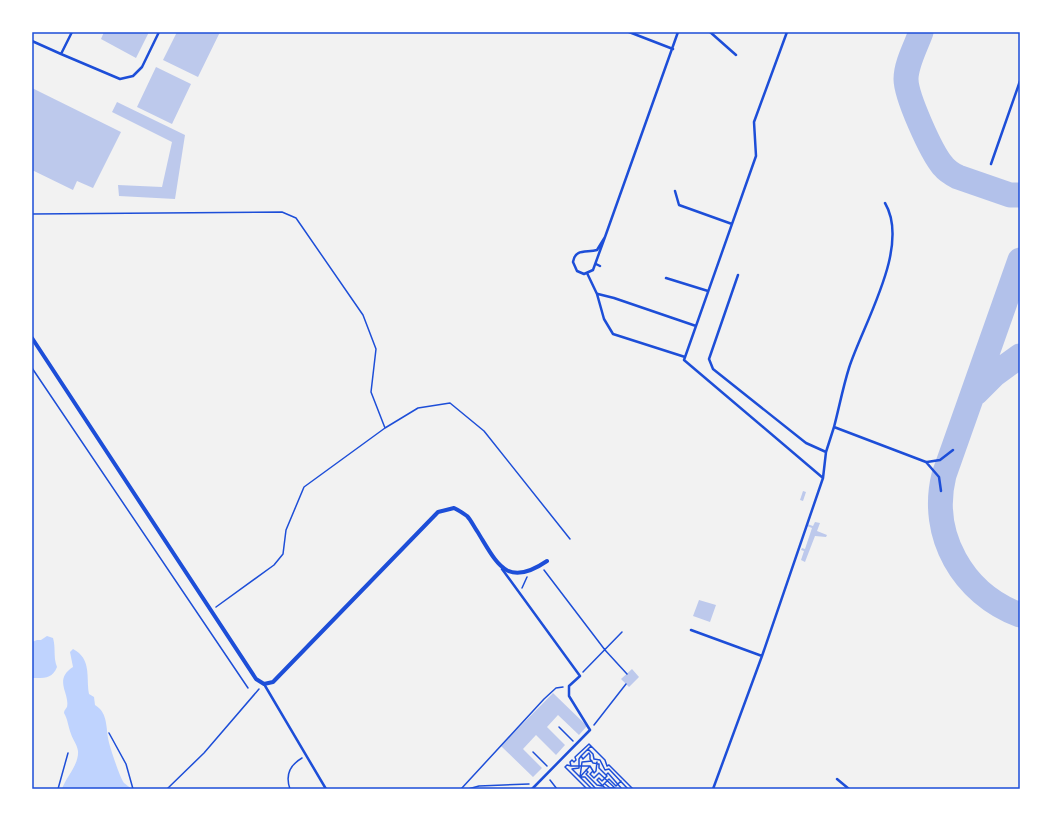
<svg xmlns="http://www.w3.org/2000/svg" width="1052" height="821" font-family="'IBM Plex Sans',sans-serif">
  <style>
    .water { fill: #bfd3fe }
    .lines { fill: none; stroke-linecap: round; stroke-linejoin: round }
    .taxiway { stroke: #b2c1ea; stroke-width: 25 }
    .building { fill: #bdc9ec }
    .path { stroke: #1d4ed8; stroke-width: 1.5 }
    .service { stroke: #1d4ed8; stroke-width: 2.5 }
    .minor { stroke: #1d4ed8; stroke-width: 4 }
    .neatline { fill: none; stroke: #1d4ed8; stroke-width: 1.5 }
  </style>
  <rect width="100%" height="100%" fill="#f2f2f2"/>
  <path class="water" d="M47 636 53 638C56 648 53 657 57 667 52 679 45 678 32 678V642L37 640H41Z
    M73 649C92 659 86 677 89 694L94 697 95 705C107 712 106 725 108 738 109 745 120 778 124 783 126 785 129 786 131 789H62C66 777 79 765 78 751 77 744 73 740 71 734 68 726 68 720 64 713 64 710 66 709 67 707 70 693 53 680 73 667L70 652Z"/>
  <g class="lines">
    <path class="taxiway" d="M921 32C916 46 906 64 906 79 906 96 931 152 943 166 947 171 952 174 958 177L1010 195H1020
      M1020 260 944 475C929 535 963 594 1020 615
      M976 393 995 374 1020 356"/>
  </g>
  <path class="building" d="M104 32H149L136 58 101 39Z
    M177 32H220L198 77 163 60Z
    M156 67 191 84 172 124 137 107Z
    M32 88 121 132 93 188 77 181 73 190 32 170Z
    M117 102 185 135 175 199 119 196 118 185 162 187 172 142 112 112Z
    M803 491 806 492 803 501 800 500Z
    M815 522 820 523 817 531 827 535 826 537 815 536 805 562 801 560 804 551 801 550 802 548 805 549 812 528 807 526V524L813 526Z
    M699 600 716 605 710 622 693 616Z
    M632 669 639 677 629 687 621 679Z
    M553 693 587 726 579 735 558 715 547 727 565 745 556 755 536 735 523 749 542 768 533 777 501 746Z"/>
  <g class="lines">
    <path class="path" d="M32 214 282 212 296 218 363 315 376 349 371 392 385 428
      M32 368 248 688
      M544 570 605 650 627 674
      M522 588 527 577
      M216 607 274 565 283 554 286 530 304 487 385 428 418 408 450 403 484 431 570 539
      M583 672 622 632
      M594 725 626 684
      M559 727 573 741
      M109 733 126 764 133 789
      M591 746 581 756 583 759 589 753 590 755V759L593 763 599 764V768L607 776 602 781 599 778 597 780 606 789
      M588 749 593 754 594 759 600 760 605 770 609 769 628 789
      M533 752 547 766
      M581 756 579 759V768L572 769 592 789
      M592 761 582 762 580 777 590 766 593 771 590 774 594 778 599 773 616 789
      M571 766H590
      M586 770 588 772 586 774 597 785 602 786 609 779 616 786 621 781
      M593 771 594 773 596 771 597 762
      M606 775 608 773 622 789
      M580 777H585L596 789
      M550 780 557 789
      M605 784 610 788H613
      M58 789 68 753
      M167 789 204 753 259 689
      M290 789C285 775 290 765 302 758
      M461 789 544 699 556 688 563 687
      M468 789 479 786 529 784
      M587 789 565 767 567 765 571 766 570 762 572 760 574 762 576 760 575 757 589 744 605 760 607 766 609 765 633 789"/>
    <path class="service" d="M629 32 673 49
      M710 32 736 55
      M787 32 754 122 756 156 684 360 823 478
      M32 41 61 54 72 32
      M61 54 120 79 133 76 142 67 159 32
      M991 164 1020 81
      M675 191 679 205 732 224
      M605 237 678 32
      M605 237 593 270 584 274 577 271 573 262C575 248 587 253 597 250Z
      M596 264 600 266
      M587 273 597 294 604 319 613 334 685 357
      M666 278 708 291
      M598 294 614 298 696 326
      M834 427C839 408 843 387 849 368 863 324 911 247 885 203
      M826 452 834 427 926 462 939 477 941 491
      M927 462 940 460 953 450
      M502 569 580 676 569 686V696L590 730 532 789
      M691 630 762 656
      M264 684 326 789
      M837 779 849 789
      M713 789 762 656 823 478 826 452 806 443 713 369 709 359 738 275"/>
    <path class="minor" d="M32 338 256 679 264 684 273 682 438 512 454 508C458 510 463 513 467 516 471 520 474 527 477 531 497 563 506 589 547 561"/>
  </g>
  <rect width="1052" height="821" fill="none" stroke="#ffffff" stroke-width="66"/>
  <rect x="33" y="33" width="986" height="755" class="neatline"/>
</svg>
